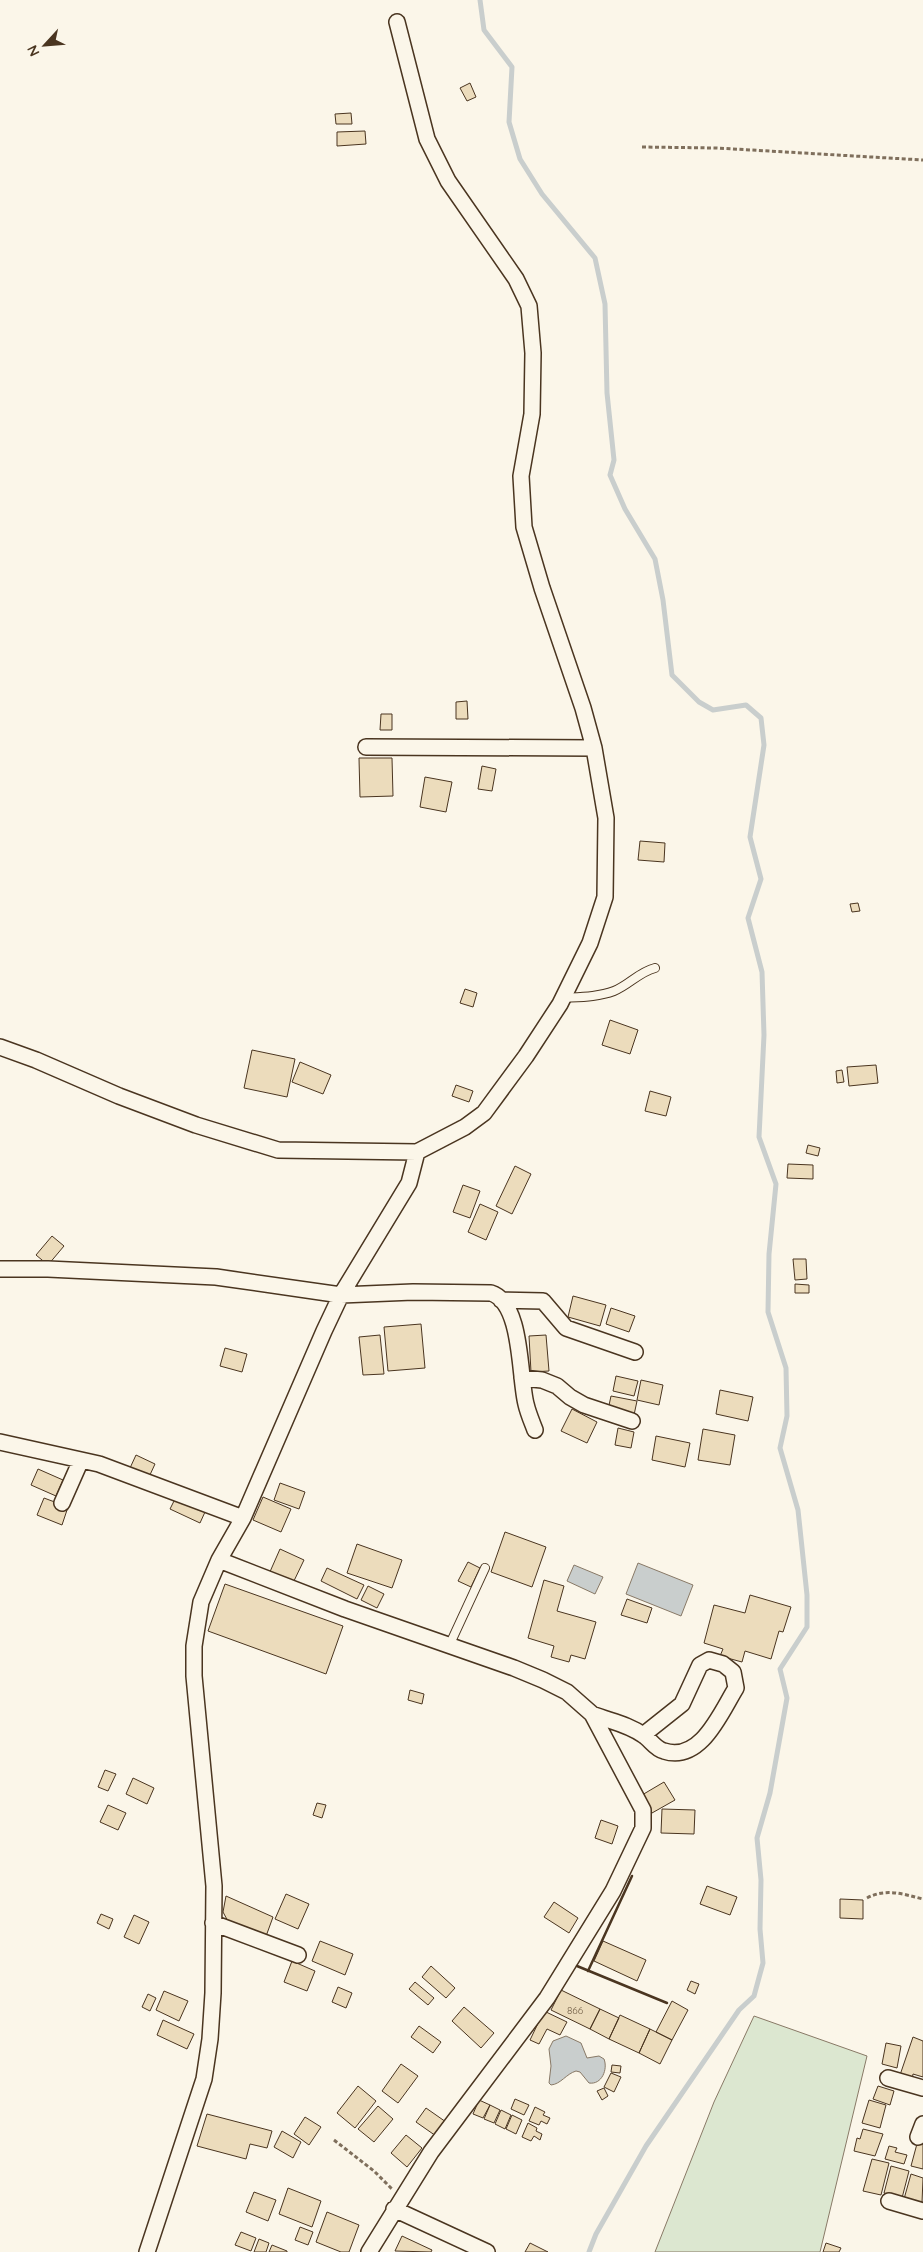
<svg xmlns="http://www.w3.org/2000/svg" width="923" height="2252" font-family="Quicksand,sans-serif">
  <style>
    .green { fill: #dce7d0; stroke: #887966 }
    .water { fill: #c9cecd; stroke: #887966 }
    .lines { fill: none; stroke-linecap: round; stroke-linejoin: round }
    .stream { stroke: #c9cecd; stroke-width: 5 }
    .building { fill: #ecdcbc; stroke: #4a3520 }
    .lane-casing { stroke: #4a3520; stroke-width: 10 }
    .street-casing { stroke: #4a3520; stroke-width: 18 }
    .path { stroke: #7f6f5c; stroke-width: 3; stroke-dasharray: 4 2.5; stroke-linecap: butt }
    .lane { stroke: #fbf6e9; stroke-width: 8 }
    .street { stroke: #fbf6e9; stroke-width: 15 }
    .wall { stroke: #4a3520; stroke-width: 2.5 }
    .labels { text-anchor: middle; stroke-width: 4; stroke-linejoin: round; paint-order: stroke }
    .number-label { font-size: 10px; fill: #725f47 }
  </style>
  <rect width="100%" height="100%" fill="#fbf6e9"/>
  <path class="green" d="M754 2016 867 2056 820 2252H655L714 2102Z"/>
  <path class="water" d="M638 1563 693 1585 681 1616 626 1594Z
    M574 1565 603 1577 595 1594 567 1581Z
    M566 2036 581 2043 587 2058 599 2056 604 2059C608 2069 602 2085 589 2083L580 2072 576 2071C566 2074 561 2084 551 2085L549 2083 551 2066 549 2049 553 2041Z"/>
  <g class="lines">
    <path class="stream" d="M480 0 484 30 512 67 509 122 520 159 542 194 595 258 605 304 607 393 614 460 610 475 625 509 655 559 663 600 672 675 699 702 713 710 746 705 761 718 764 745 750 837 761 879 748 918 762 972 764 1035 759 1137 776 1184 769 1254 768 1312 786 1368 787 1416 780 1448 798 1510 807 1595V1627L780 1669 787 1698 770 1793 757 1838 761 1880 760 1929 763 1963 754 1996 739 2010 646 2146 596 2234 589 2252"/>
  </g>
  <path class="building" d="M470 83 476 97 467 101 460 88Z
    M351 113 352 124H336L335 114Z
    M365 131 366 144 337 146V132Z
    M467 701 468 719H456V702Z
    M381 714H392V730H380Z
    M359 758H392L393 796 360 797Z
    M482 766 496 769 492 791 478 789Z
    M425 777 452 782 446 812 420 807Z
    M640 841 665 843 664 862 638 860Z
    M858 903 860 911 852 912 850 904Z
    M465 989 477 993 473 1007 460 1003Z
    M610 1020 638 1030 630 1054 602 1045Z
    M252 1050 295 1059 287 1097 244 1088Z
    M300 1062 331 1075 323 1094 292 1082Z
    M876 1065 878 1083 849 1086 847 1067Z
    M842 1070 844 1082 837 1083 836 1071Z
    M456 1085 473 1091 469 1102 452 1096Z
    M650 1091 671 1097 666 1116 645 1111Z
    M808 1145 820 1148 818 1156 806 1153Z
    M788 1164 813 1165V1179L787 1178Z
    M515 1166 531 1174 512 1214 496 1206Z
    M463 1185 480 1191 470 1218 453 1212Z
    M480 1204 498 1212 486 1240 468 1232Z
    M52 1236 64 1246 48 1265 36 1255Z
    M793 1259H806L807 1279 795 1280Z
    M795 1284 809 1285V1293H795Z
    M573 1296 606 1305 600 1326 568 1317Z
    M611 1308 635 1316 629 1332 606 1324Z
    M421 1324 425 1368 388 1371 384 1327Z
    M380 1335 384 1374 363 1375 359 1337Z
    M546 1335 549 1371 531 1372 529 1336Z
    M225 1348 247 1354 242 1372 220 1366Z
    M616 1376 638 1381 634 1396 613 1391Z
    M641 1380 663 1385 659 1405 637 1400Z
    M720 1390 753 1397 748 1421 716 1414Z
    M611 1396 637 1401 634 1415 608 1410Z
    M572 1409 597 1422 587 1443 561 1431Z
    M618 1428 634 1432 631 1448 615 1445Z
    M703 1429 735 1435 730 1465 698 1460Z
    M656 1436 690 1443 685 1467 652 1460Z
    M136 1455 155 1464 149 1477 130 1468Z
    M38 1469 63 1480 56 1496 31 1485Z
    M280 1483 305 1492 299 1509 274 1500Z
    M263 1497 291 1509 281 1532 253 1520Z
    M44 1498 68 1507 62 1525 37 1515Z
    M175 1499 205 1512 200 1523 170 1509Z
    M505 1532 546 1547 532 1587 491 1572Z
    M357 1544 402 1560 392 1588 347 1573Z
    M280 1549 304 1560 292 1585 269 1574Z
    M468 1562 480 1568 471 1587 458 1581Z
    M327 1568 364 1585 357 1599 321 1581Z
    M544 1580 564 1586 557 1611 596 1622 585 1659 571 1655 569 1662 551 1657 554 1646 528 1638Z
    M225 1584 343 1626 326 1674 208 1631Z
    M368 1586 384 1594 377 1608 361 1600Z
    M750 1595 791 1607 783 1632 779 1631 771 1659 745 1651 742 1662 720 1656 723 1649 704 1643 714 1605 745 1613Z
    M627 1599 652 1608 647 1623 621 1615Z
    M410 1690 424 1694 422 1704 408 1700Z
    M105 1770 116 1774 108 1791 98 1787Z
    M133 1778 154 1788 147 1804 126 1794Z
    M664 1782 675 1800 652 1813 642 1795Z
    M317 1803 326 1805 322 1818 313 1815Z
    M108 1805 126 1813 118 1830 100 1822Z
    M662 1809 695 1810 694 1834 661 1833Z
    M601 1820 618 1826 612 1844 595 1838Z
    M707 1886 737 1897 730 1915 700 1904Z
    M286 1894 309 1904 298 1929 275 1919Z
    M226 1896 273 1917 265 1939 230 1925 223 1912Z
    M840 1899 863 1900V1919L840 1918Z
    M554 1902 578 1918 569 1933 544 1917Z
    M101 1914 113 1919 109 1929 97 1923Z
    M134 1915 149 1922 139 1944 124 1937Z
    M320 1941 353 1954 345 1975 312 1961Z
    M603 1941 646 1960 637 1981 594 1961Z
    M292 1961 315 1971 307 1991 284 1982Z
    M431 1966 455 1988 446 1998 422 1977Z
    M691 1981 699 1984 695 1994 687 1990Z
    M415 1982 434 1998 428 2005 409 1989Z
    M338 1987 352 1993 346 2008 332 2002Z
    M561 1990 600 2009 590 2029 551 2010Z
    M164 1991 188 2001 179 2021 156 2010Z
    M148 1994 156 1998 150 2011 142 2007Z
    M672 2001 688 2010 672 2040 656 2032Z
    M464 2007 494 2033 481 2048 452 2021Z
    M600 2009 619 2018 609 2039 590 2029Z
    M544 2011 567 2022 560 2035 547 2029 539 2044 530 2040Z
    M620 2015 650 2029 639 2053 609 2039Z
    M163 2020 194 2034 187 2049 157 2035Z
    M419 2026 441 2042 433 2053 411 2037Z
    M650 2029 672 2040 660 2064 639 2053Z
    M913 2037 923 2041V2077L913 2074 912 2080 900 2075Z
    M886 2043 901 2046 897 2068 882 2064Z
    M401 2064 418 2076 398 2103 382 2091Z
    M612 2065 621 2066 620 2073 611 2072Z
    M611 2073 621 2077 614 2092 604 2087Z
    M358 2086 376 2101 355 2128 337 2113Z
    M878 2086 894 2091 890 2105 873 2099Z
    M604 2088 608 2096 602 2100 597 2091Z
    M515 2099 529 2105 524 2115 511 2109Z
    M479 2100 490 2105 483 2118 473 2114Z
    M869 2100 886 2105 880 2128 862 2123Z
    M490 2105 500 2110 494 2123 484 2119Z
    M378 2106 393 2119 374 2142 358 2129Z
    M535 2107 545 2112 543 2115 550 2118 547 2124 541 2121 539 2125 529 2121Z
    M426 2108 446 2122 436 2136 416 2122Z
    M501 2110 511 2115 505 2129 495 2124Z
    M207 2114 272 2131 267 2148 250 2144 246 2159 197 2146Z
    M512 2115 522 2120 516 2134 506 2129Z
    M305 2117 321 2127 309 2145 294 2134Z
    M528 2123 537 2128 536 2131 542 2134 540 2140 534 2136 531 2141 522 2137Z
    M863 2129 883 2134 875 2156 854 2151 857 2138 860 2139Z
    M282 2131 301 2142 293 2158 274 2147Z
    M406 2135 422 2148 407 2167 391 2153Z
    M918 2140 923 2141V2169L911 2166Z
    M889 2146 897 2148 895 2152 907 2155 904 2164 885 2159Z
    M872 2159 889 2163 881 2195 863 2191Z
    M891 2166 909 2171 902 2198 884 2193Z
    M911 2174 923 2178 922 2203 904 2199Z
    M288 2188 321 2201 312 2227 279 2214Z
    M254 2192 276 2200 268 2221 246 2212Z
    M327 2212 359 2225 349 2252H341L316 2242Z
    M300 2227 313 2232 308 2245 295 2240Z
    M241 2232 256 2238 251 2251 235 2245Z
    M402 2236 432 2250 431 2252 395 2251Z
    M259 2239 269 2243 266 2252H254Z
    M530 2243 548 2252H525Z
    M826 2243 841 2248 839 2252H823Z
    M272 2245 287 2251V2252H269Z"/>
  <g class="lines">
    <g class="lane-casing">
      <path id="lane" d="M563 998C580 997 598 997 614 991 629 985 639 972 655 968
        M449 1646 485 1568"/>
    </g>
    <g class="street-casing">
      <path id="street" d="M366 747 594 748
        M0 1047 36 1060 119 1096 196 1125 278 1150 417 1152 465 1127 484 1113 526 1056 560 1004 590 943 605 897 606 818 594 748 583 708 542 588 524 527 521 476 532 414 533 353 529 306 516 279 448 181 427 139 397 22
        M0 1269H48L216 1277 341 1295 413 1292 491 1293C523 1303 519 1378 526 1404 528 1413 532 1422 535 1430
        M501 1300 543 1301 566 1328 635 1352
        M522 1378 542 1380 557 1386 570 1397 584 1405 632 1421
        M0 1442 99 1464 243 1518
        M62 1503 81 1460
        M219 1560 345 1609 514 1668 543 1680 567 1692 592 1714 643 1810V1828L613 1891 547 1998 431 2152 369 2252
        M592 1714C609 1721 628 1724 643 1735 650 1739 655 1749 664 1751 701 1763 721 1712 736 1688L733 1672 723 1664 709 1660 700 1665 682 1704 643 1735
        M213 1923 298 1955
        M888 2078 923 2088
        M918 2137 923 2124
        M889 2201 923 2211
        M394 2209 487 2252
        M147 2252 204 2079 210 2039 213 1993 214 1886 194 1676V1646L201 1602 219 1560 243 1518 324 1331 341 1295 409 1183 417 1152"/>
    </g>
    <path class="path" d="M642 147 716 148 923 160
      M867 1898C886 1888 903 1894 923 1899
      M334 2140 374 2171 392 2189"/>
    <use href="#lane" class="lane"/>
    <use href="#street" class="street"/>
    <path class="wall" d="M577 1966 667 2003
      M588 1971 632 1876"/>
  </g>
  <g class="labels">
    <g class="number-label">
      <text x="575" y="2014">866</text>
    </g>
  </g>
  <g transform="translate(45 45) rotate(244)" stroke="#fbf6e9" stroke-width="4" paint-order="stroke">
  <path d="M0-4L9 19L0 12L-9 19Z" fill="#4a3520"/>
  <text y="-8" font-size="14" font-weight="bold" text-anchor="middle" fill="#4a3520">N</text>
  </g>
</svg>
